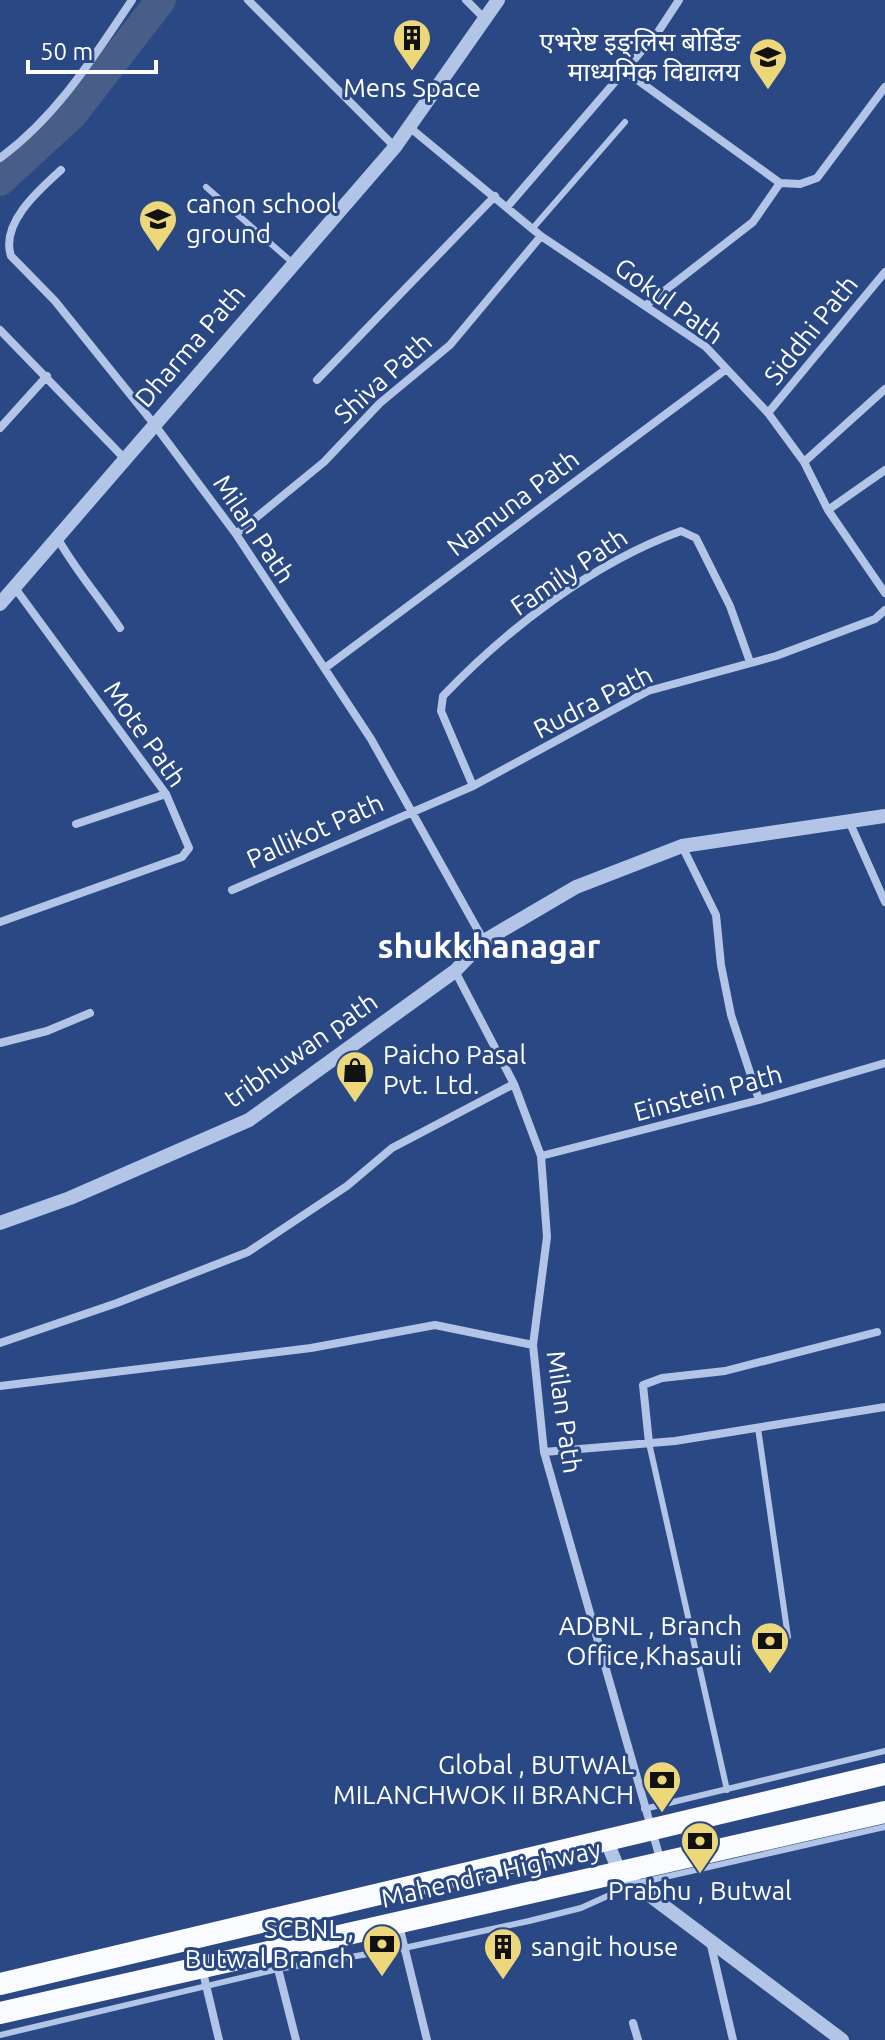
<svg xmlns="http://www.w3.org/2000/svg" width="885" height="2040" font-family="Ubuntu,'Noto Sans Devanagari',sans-serif">
  <style>
    .lines { fill: none; stroke-linecap: round; stroke-linejoin: round }
    .river { stroke: #485d88; stroke-width: 30 }
    .service { stroke: #b3c5e6; stroke-width: 6 }
    .minor { stroke: #b3c5e6; stroke-width: 8 }
    .tertiary { stroke: #b3c5e6; stroke-width: 14 }
    .trunk { stroke: #fafbfe; stroke-width: 22 }
    .labels { text-anchor: middle; stroke-width: 6; stroke-linejoin: round; paint-order: stroke }
    .poi-label { font-size: 26px; fill: #fff; stroke: #2a4883; text-anchor: end }
    .street-label { font-size: 26px; fill: #fff; stroke: #2a4883 }
    .district-label { font-size: 34px; font-weight: bold; fill: #fff; stroke: #2a4883 }
  </style>
  <rect width="100%" height="100%" fill="#2a4883"/>
  <g class="lines">
    <path class="river" d="M0 181 72 115 161 0"/>
    <path class="service" d="M206 187 294 264
      M533 228 625 122
      M758 1428 788 1637
      M649 1443 727 1790
      M644 1809 885 1751
      M0 2035 278 1969 404 1948 529 1921 581 1908 634 1884 885 1827"/>
    <path class="minor" d="M248 0 395 147
      M466 0 484 18
      M625 71 780 183 753 222 645 306
      M408 126 541 236 706 347 768 413 804 462 828 510 885 593
      M0 158C57 116 93 58 132 0
      M61 170C40 189 0 223 11 256L55 301 154 424 236 534 371 739 484 941
      M780 183 800 184 817 178 885 87
      M508 206 658 32 679 0
      M0 330 124 458
      M317 380 495 196
      M768 413 885 272
      M0 428 47 376
      M804 462 885 389
      M828 510 885 470
      M236 534 324 462 380 403 450 345 541 236
      M58 539C76 571 99 597 120 628
      M325 668 725 370
      M473 786 441 711 443 696C508 628 593 563 681 531L696 538 730 606 750 662
      M849 821 885 902
      M76 824 166 794
      M682 846 716 915 721 965 731 1015 759 1100
      M232 890 473 786 648 691 776 656 875 619 885 610
      M0 922 182 857 189 848 166 794 15 588
      M455 971 514 1084 541 1156 547 1237 533 1345 544 1452 661 1862
      M0 1043 47 1031 90 1013
      M541 1156 759 1100 885 1063
      M0 1343 117 1303 248 1252 347 1186 392 1148 514 1084
      M0 1386 311 1348 435 1325 533 1345
      M649 1443 643 1385 662 1378 725 1371 877 1332
      M544 1452 675 1441 885 1407
      M399 1925 427 2040
      M710 1941 733 2040
      M274 1953 296 2040
      M202 1968 219 2040
      M633 2023 638 2040"/>
    <path class="tertiary" d="M0 604 395 147 498 0
      M0 1223 70 1198 249 1120 455 971 484 941 576 887 682 846 885 816
      M607 1842 620 1873 842 2040"/>
    <path class="trunk" d="M0 1984 885 1774
      M0 2013 885 1812"/>
  </g>
  <defs>
    <g id="building-pin" transform="scale(2)"><path d="M0 17L-7.5 6A9.5 9.5 0 1 1 7.5 6Z" fill="#edd77b" stroke="#2a4883"/><path d="M-4-6H4V6H1V3H-1V6H-4ZM-2.5-4.3h1.7v1.8h-1.7ZM.8-4.3h1.7v1.8H.8ZM-2.5-1h1.7V.8h-1.7ZM.8-1h1.7V.8H.8Z" fill="#111"/></g>
    <g id="school-pin" transform="scale(2)"><path d="M0 17L-7.5 6A9.5 9.5 0 1 1 7.5 6Z" fill="#edd77b" stroke="#2a4883"/><path d="M0-5L7-2L0 1L-7-2ZM-4 1L0 2.5L4 1V4Q0 6-4 4Z" fill="#111"/></g>
    <g id="shop-pin" transform="scale(2)"><path d="M0 17L-7.5 6A9.5 9.5 0 1 1 7.5 6Z" fill="#edd77b" stroke="#2a4883"/><path d="M-5-2.5h2.3a2.7 3.5 0 0 1 5.4 0H5L5.5 6h-11ZM-1.5-2.5h3a1.5 2.3 0 0 0-3 0Z" fill="#111"/></g>
    <g id="bank-pin" transform="scale(2)"><path d="M0 17L-7.5 6A9.5 9.5 0 1 1 7.5 6Z" fill="#edd77b" stroke="#2a4883"/><path d="M-6-4H6V4H-6ZM0-2.3a2.3 2.3 0 1 0 0 4.6a2.3 2.3 0 1 0 0-4.6Z" fill="#111"/></g>
  </defs>
  <g fill-rule="evenodd">
    <use href="#building-pin" x="412" y="38"/>
    <use href="#school-pin" x="768" y="57"/>
    <use href="#school-pin" x="158" y="219"/>
    <use href="#shop-pin" x="355" y="1070"/>
    <use href="#bank-pin" x="770" y="1641"/>
    <use href="#bank-pin" x="662" y="1780"/>
    <use href="#bank-pin" x="700" y="1841"/>
    <use href="#bank-pin" x="382" y="1944"/>
    <use href="#building-pin" x="503" y="1947"/>
  </g>
  <g class="labels">
    <g class="poi-label">
      <text x="740" y="51">एभरेष्ट इङ्लिस बोर्डिङ<tspan x="740" dy="30">माध्यमिक विद्यालय</tspan></text>
      <text x="412" y="97" text-anchor="middle">Mens Space</text>
      <text x="186" y="213" text-anchor="start">canon school<tspan x="186" dy="30">ground</tspan></text>
      <text x="383" y="1064" text-anchor="start">Paicho Pasal<tspan x="383" dy="30">Pvt. Ltd.</tspan></text>
      <text x="742" y="1635">ADBNL , Branch<tspan x="742" dy="30">Office,Khasauli</tspan></text>
      <text x="634" y="1774">Global , BUTWAL<tspan x="634" dy="30">MILANCHWOK II BRANCH</tspan></text>
      <text x="700" y="1900" text-anchor="middle">Prabhu , Butwal</text>
      <text x="354" y="1938">SCBNL ,<tspan x="354" dy="30">Butwal Branch</tspan></text>
      <text x="531" y="1956" text-anchor="start">sangit house</text>
    </g>
    <g class="street-label">
      <text transform="translate(669 301) rotate(36)" y="9">Gokul Path</text>
      <text transform="translate(811 330) rotate(-51)" y="9">Siddhi Path</text>
      <text transform="translate(190 346) rotate(-49)" y="9">Dharma Path</text>
      <text transform="translate(383 378) rotate(-42)" y="9">Shiva Path</text>
      <text transform="translate(513 503) rotate(-37)" y="9">Namuna Path</text>
      <text transform="translate(254 529) rotate(56)" y="9">Milan Path</text>
      <text transform="translate(569 572) rotate(-34)" y="9">Family Path</text>
      <text transform="translate(593 702) rotate(-27)" y="9">Rudra Path</text>
      <text transform="translate(145 734) rotate(55)" y="9">Mote Path</text>
      <text transform="translate(315 831) rotate(-24)" y="9">Pallikot Path</text>
      <text transform="translate(301 1050) rotate(-35)" y="9">tribhuwan path</text>
      <text transform="translate(708 1093) rotate(-15)" y="9">Einstein Path</text>
      <text transform="translate(564 1412) rotate(82)" y="9">Milan Path</text>
      <text transform="translate(491 1874) rotate(-13)" y="9">Mahendra Highway</text>
    </g>
    <g class="district-label">
      <text x="489" y="958">shukkhanagar</text>
    </g>
  </g>
  <path d="M28 60v12h128v-12" fill="none" stroke="#ffffff" stroke-width="4"/>
  <text x="40" y="60" font-size="24" fill="#ffffff" stroke="#2a4883" stroke-width="6" paint-order="stroke">50 m</text>
</svg>
